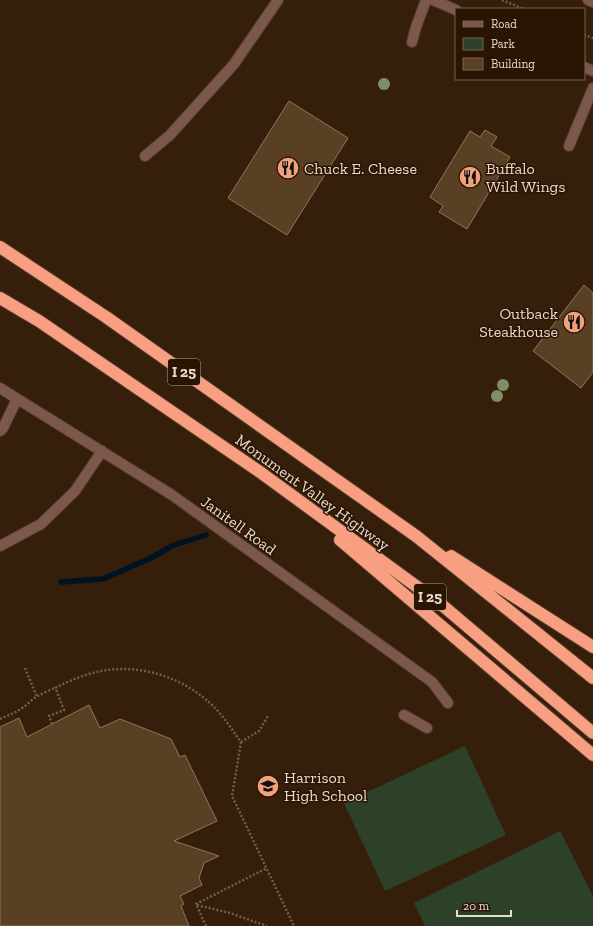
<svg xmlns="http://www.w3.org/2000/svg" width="593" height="926" font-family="'Zilla Slab',serif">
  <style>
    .green { fill: #2d4129 }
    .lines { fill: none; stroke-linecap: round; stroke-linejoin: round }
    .stream { stroke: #001322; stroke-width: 5.5 }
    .building { fill: #593f24; stroke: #8e755d }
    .service-casing { stroke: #523c29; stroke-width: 12 }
    .minor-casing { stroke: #523c29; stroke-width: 12 }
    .motorway-casing { stroke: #523c29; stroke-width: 14 }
    .path { stroke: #725e4d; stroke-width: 2.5; stroke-dasharray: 2 2; stroke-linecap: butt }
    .service { stroke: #7c584c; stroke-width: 10 }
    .minor { stroke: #7c584c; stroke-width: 10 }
    .motorway { stroke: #f89f81; stroke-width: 12 }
    .tree { fill: #808e68 }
    .labels { text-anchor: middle; stroke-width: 3; stroke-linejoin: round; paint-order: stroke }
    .shield { fill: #2a1402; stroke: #b09e91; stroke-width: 1 }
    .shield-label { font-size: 15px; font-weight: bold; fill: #e9d9ce }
    .poi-label { font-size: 16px; fill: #e9d9ce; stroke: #2a1402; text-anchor: start }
    .street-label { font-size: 16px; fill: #e9d9ce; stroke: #2a1402 }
  </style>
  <rect width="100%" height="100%" fill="#351e0a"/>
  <path class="green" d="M465 746 506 835 385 891 344 803Z
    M560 831 593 896V926H425L414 903Z"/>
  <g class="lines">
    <path class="stream" d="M61 582 103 579 151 558 174 545 206 535"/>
  </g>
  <path class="building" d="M289 101 348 138 287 235 228 198Z
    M485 130 497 137 491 146 510 157 467 229 439 212 443 206 430 197 470 131 480 137Z
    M584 285 593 293V372L581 388 533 351Z
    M89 705 100 728 120 719 171 739 180 757 185 755 217 821 174 841 219 856 204 863 199 878 202 885 180 896 184 904 181 906 189 926H0V727L19 718 27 737Z"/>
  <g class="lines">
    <g class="service-casing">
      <path id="service" d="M588 0 593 2
        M412 42 416 27 426 0
        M569 146 593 88
        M145 156 170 135 234 64 278 0
        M0 431 3 428 17 399
        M0 546 41 524 75 491 102 451
        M404 715 427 728"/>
    </g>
    <g class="minor-casing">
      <path id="minor" d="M433 0 456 10
        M584 67 593 71
        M0 388 172 495 432 682 448 703"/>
    </g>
    <g class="motorway-casing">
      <path id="motorway" d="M0 247 106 317 416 536 593 678
        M0 298 39 321 260 472 442 605 593 733
        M340 540 593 755
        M451 556 593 647"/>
    </g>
    <path class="path" d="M502 0 524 9
      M584 35 593 38
      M25 668 37 697
      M0 719C6 716 13 714 19 710 25 707 30 701 36 697 42 694 49 690 55 688 69 681 85 674 101 671 143 663 188 679 217 710 226 720 233 731 241 742L232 796 294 926
      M52 724 49 716 64 710 55 687
      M241 742 259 731 268 716
      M197 905 230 913 267 926
      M206 926 196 904 267 868"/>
    <use href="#service" class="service"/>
    <use href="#minor" class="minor"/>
    <use href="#motorway" class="motorway"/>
  </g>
  <g class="tree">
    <circle cx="384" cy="84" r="6"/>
    <circle cx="503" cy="385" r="6"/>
    <circle cx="497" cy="396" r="6"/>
  </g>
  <defs>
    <g id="restaurant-disc" transform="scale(1.15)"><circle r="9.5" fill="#f1a17d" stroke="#2a1402"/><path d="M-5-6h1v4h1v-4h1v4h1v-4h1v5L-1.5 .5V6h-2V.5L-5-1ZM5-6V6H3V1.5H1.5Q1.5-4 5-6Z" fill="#111"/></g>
    <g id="school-disc" transform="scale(1.15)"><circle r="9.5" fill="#f1a17d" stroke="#2a1402"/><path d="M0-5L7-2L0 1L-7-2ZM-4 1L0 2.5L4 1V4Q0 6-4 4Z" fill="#111"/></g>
  </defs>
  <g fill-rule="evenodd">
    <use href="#restaurant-disc" x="288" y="168"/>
    <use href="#restaurant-disc" x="470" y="177"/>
    <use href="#restaurant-disc" x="574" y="322"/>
    <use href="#school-disc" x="268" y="786"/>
  </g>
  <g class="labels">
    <g class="shield">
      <rect x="168" y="359" width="32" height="26" rx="3"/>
      <rect x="414" y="584" width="32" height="26" rx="3"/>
    </g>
    <g class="shield-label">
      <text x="184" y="377">I 25</text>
      <text x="430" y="602">I 25</text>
    </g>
    <g class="poi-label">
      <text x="304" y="174">Chuck E. Cheese</text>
      <text x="486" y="174">Buffalo<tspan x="486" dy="18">Wild Wings</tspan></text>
      <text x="558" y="319" text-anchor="end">Outback<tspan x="558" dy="18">Steakhouse</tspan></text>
      <text x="284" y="783">Harrison<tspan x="284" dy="18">High School</tspan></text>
    </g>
    <g class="street-label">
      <text transform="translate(313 492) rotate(36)" y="6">Monument Valley Highway</text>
      <text transform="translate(239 525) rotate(36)" y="6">Janitell Road</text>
    </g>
  </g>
  <rect x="455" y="8" width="130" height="72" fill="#2a1402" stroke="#766354"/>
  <rect x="463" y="21" width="20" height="6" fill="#7c584c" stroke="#766354"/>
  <text x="491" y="28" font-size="12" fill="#e9d9ce">Road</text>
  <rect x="463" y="38" width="20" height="12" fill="#2d4129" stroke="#766354"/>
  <text x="491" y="48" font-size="12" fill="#e9d9ce">Park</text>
  <rect x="463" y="58" width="20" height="12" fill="#593f24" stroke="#766354"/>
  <text x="491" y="68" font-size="12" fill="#e9d9ce">Building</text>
  <path d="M457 910v6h54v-6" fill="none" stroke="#e9d9ce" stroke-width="2"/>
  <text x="463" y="910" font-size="12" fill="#e9d9ce" stroke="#2a1402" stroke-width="3" paint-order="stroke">20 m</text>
</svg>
